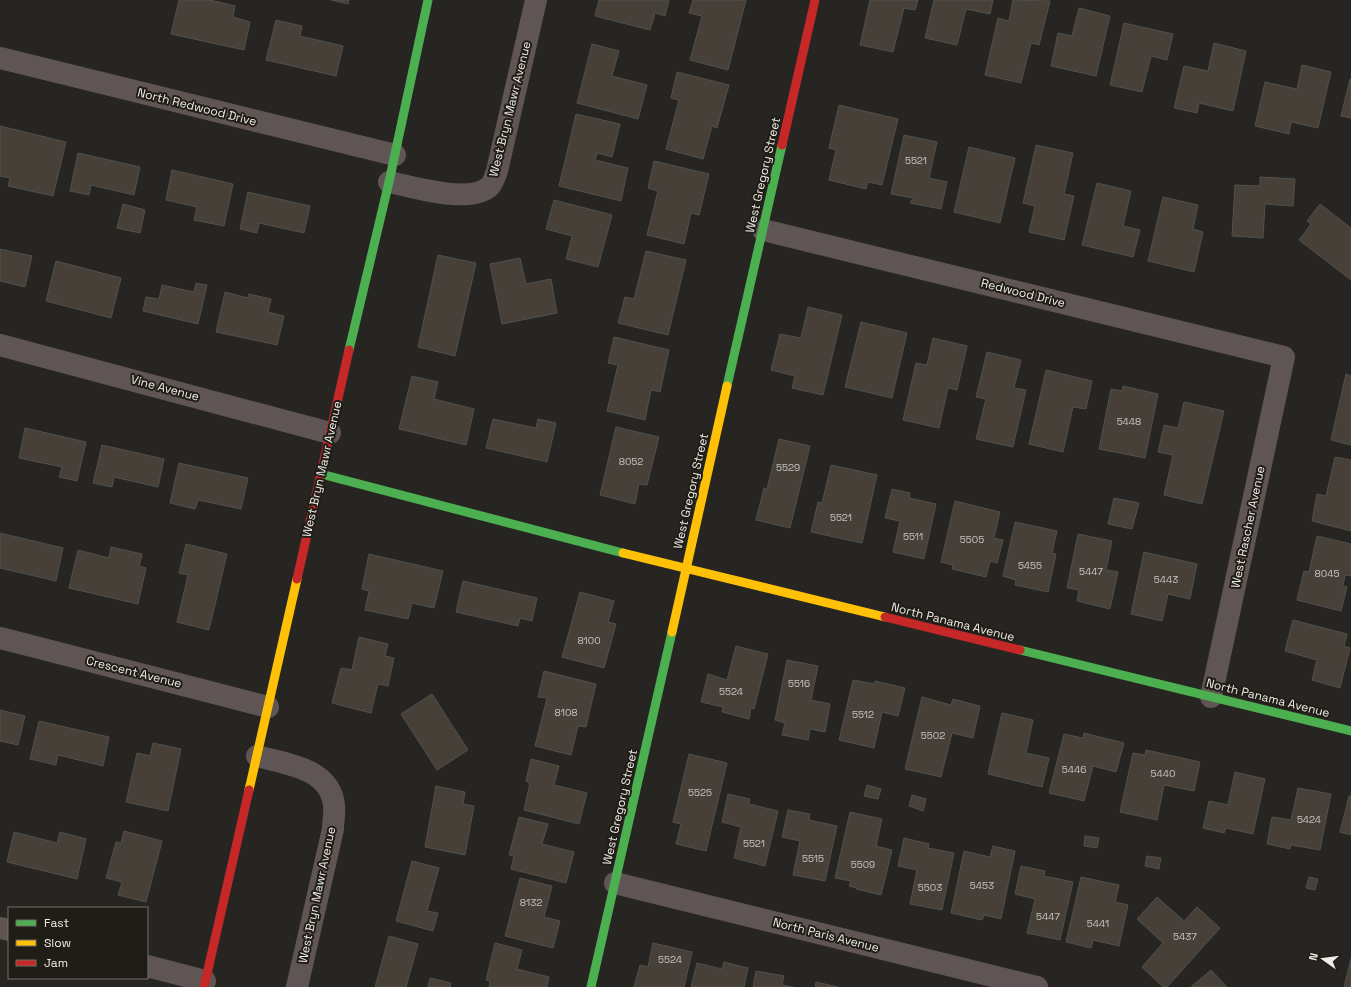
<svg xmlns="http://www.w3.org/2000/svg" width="1351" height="987" font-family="'Space Grotesk',sans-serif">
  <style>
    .building { fill: #464038; stroke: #52504d }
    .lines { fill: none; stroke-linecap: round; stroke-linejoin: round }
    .street { stroke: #605555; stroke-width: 22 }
    .fast { stroke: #4caf50; stroke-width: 9 }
    .slow { stroke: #ffc107; stroke-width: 9 }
    .jam { stroke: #c62828; stroke-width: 9 }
    .labels { text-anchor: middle; stroke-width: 4; stroke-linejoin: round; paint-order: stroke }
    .number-label { font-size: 10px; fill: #c5c2bc }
    .street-label { font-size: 12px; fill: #efede8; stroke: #201c16 }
  </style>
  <rect width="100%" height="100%" fill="#272522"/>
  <path class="building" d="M179 0H210L235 6 233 17 250 22 244 50 171 34Z
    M331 0H349L348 4Z
    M599 0H669L665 16 655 13 650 30 595 16Z
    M693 0H746L728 70 690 60 702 16 689 13Z
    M870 0H918L915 10 904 8 893 52 860 45Z
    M934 0H993L990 14 966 9 957 45 925 38Z
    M1013 0 1050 1 1039 45 1031 43 1021 83 985 75 998 18 1009 21Z
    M1079 8 1110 16 1096 76 1051 66 1058 33 1072 36Z
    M276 20 302 26 300 36 343 46 336 76 266 60Z
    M1124 23 1173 34 1167 60 1151 56 1142 92 1110 85Z
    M1214 43 1246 51 1233 111 1199 103 1197 113 1174 108 1184 66 1208 71Z
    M592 44 619 51 612 76 647 85 638 119 577 103Z
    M1302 65 1331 72 1318 128 1291 122 1289 134 1255 126 1265 82 1297 89Z
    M677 72 729 85 717 128 712 126 703 159 666 149 679 100 671 98Z
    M1350 79H1351V118L1341 116Z
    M839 105 898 119 882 185 868 182 866 189 829 180 836 150 829 148Z
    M576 114 620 124 612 157 597 153 595 160 628 168 621 201 559 186Z
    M0 126 66 142 53 196 8 186 10 178 0 176Z
    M904 135 937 142 929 178 947 182 941 209 910 203 913 198 891 194Z
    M1036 145 1073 153 1064 194 1074 196 1064 240 1029 232 1035 206 1023 203Z
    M969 147 1015 158 1000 223 954 212Z
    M78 153 140 167 134 195 91 185 89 195 70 191Z
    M654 161 709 174 699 215 691 213 684 244 647 235 658 191 648 188Z
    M172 170 233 184 224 226 194 220 197 207 166 200Z
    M1260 177 1295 179 1293 206 1265 204 1263 238 1232 236 1235 185 1260 186Z
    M1097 183 1131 191 1123 226 1140 230 1133 257 1082 245Z
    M248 192 310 206 304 233 259 223 257 233 240 229Z
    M1163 197 1198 205 1193 229 1203 232 1194 272 1148 261Z
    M554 200 612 215 598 267 566 259 572 236 546 229Z
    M123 204 145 210 140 233 117 228Z
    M1320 204 1351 228V280L1299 240 1311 224 1307 221Z
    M0 249 32 256 25 287 0 281Z
    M646 251 686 260 668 335 618 323 625 297 634 299Z
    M438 255 476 263 455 356 418 347Z
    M520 258 526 284 551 279 557 313 502 324 490 264Z
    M56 261 121 278 111 318 46 301Z
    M196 283 207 285 198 324 143 311 146 297 159 299 162 285 194 292Z
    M225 292 248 298 249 294 271 299 268 312 284 316 277 345 216 332Z
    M808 307 842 315 823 395 792 388 795 376 771 370 780 334 801 338Z
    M861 322 907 333 892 398 845 387Z
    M614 337 669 350 660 392 651 390 645 420 607 411 618 365 608 363Z
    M933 338 967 346 957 390 948 388 939 428 903 420 916 363 927 365Z
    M987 352 1021 360 1014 388 1026 390 1013 447 976 439 986 399 976 397Z
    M1046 370 1092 381 1086 409 1073 407 1063 452 1029 444Z
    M1346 374 1351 376V445L1331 440Z
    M412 376 438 382 434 399 474 409 466 445 399 429Z
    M1123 386 1158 394 1145 458 1099 449 1111 389 1122 391Z
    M1184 402 1224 411 1202 504 1164 495 1173 455 1158 452 1164 425 1178 428Z
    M493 419 536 428 538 419 556 423 547 462 486 448Z
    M616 427 659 437 647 485 639 484 635 504 600 495Z
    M25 428 86 442 77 481 59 477 62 467 19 458Z
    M779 439 810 446 790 528 756 520 764 488 767 489Z
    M102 445 164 459 158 487 114 477 112 487 93 483Z
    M1335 457 1351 460V531L1312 521 1317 494 1326 496Z
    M179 463 248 478 241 509 198 500 195 509 170 503Z
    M831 465 877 475 862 543 811 532 818 502 822 503Z
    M892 489 910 493 909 498 936 504 924 559 893 552 900 521 885 518Z
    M1114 498 1139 503 1132 529 1108 524Z
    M955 501 1000 512 994 538 1003 540 997 563 990 561 986 577 952 569 953 565 941 562Z
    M1015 522 1057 531 1052 553 1056 554 1048 592 1015 585 1016 580 1003 576Z
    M0 533 63 548 56 581 0 568Z
    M1078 534 1112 541 1106 570 1118 572 1110 609 1077 601 1079 590 1067 588Z
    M1317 536 1351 544V576L1345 575 1343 586 1347 587 1341 611 1297 600 1304 571 1309 572Z
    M186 544 227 554 209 630 177 622 188 575 179 573Z
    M111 547 142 554 139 566 146 568 138 604 69 588 78 550 109 558Z
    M1144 552 1197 564 1190 599 1168 594 1162 621 1131 614Z
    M369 554 443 571 434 608 412 603 408 619 365 610 369 591 362 589Z
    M463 581 537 598 532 621 520 618 518 626 456 612Z
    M580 592 614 601 608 622 616 624 604 668 562 657Z
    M1293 620 1347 634 1344 646 1350 648 1340 688 1312 680 1317 660 1285 651Z
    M359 637 388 644 385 656 394 658 388 686 378 684 371 713 332 703 341 668 352 670Z
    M736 646 768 654 754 709 751 708 749 719 722 712 723 707 701 702 708 674 727 680Z
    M787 660 818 666 811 700 830 704 825 732 810 729 808 740 782 735 785 723 775 720Z
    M544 671 596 684 586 727 578 726 571 755 535 746 547 698 538 697Z
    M853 680 874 684 875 681 905 688 898 716 882 712 874 748 839 740Z
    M432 694 468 750 437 770 401 714Z
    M922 697 951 705 953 699 980 706 973 738 952 733 941 777 905 769Z
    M0 710 25 716 18 745 0 741Z
    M1002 713 1033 720 1026 753 1049 758 1042 787 988 774Z
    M39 721 109 737 103 766 58 755 56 765 30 759Z
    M1084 733 1124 743 1116 772 1093 766 1084 801 1049 793 1064 734 1083 738Z
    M153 743 181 749 168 811 126 802 137 753 150 756Z
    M1146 750 1200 762 1194 791 1164 785 1157 820 1120 812 1133 753 1145 755Z
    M689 754 727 763 706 851 676 844 681 824 673 822Z
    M531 759 559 766 554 785 587 793 579 824 524 810 530 783 526 781Z
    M1235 772 1265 779 1253 834 1226 828 1224 833 1203 828 1209 801 1228 805Z
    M867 785 881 789 878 799 864 796Z
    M436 786 465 792 463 804 474 806 465 855 425 847Z
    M1298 788 1331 794 1320 850 1291 845 1290 849 1267 844 1272 817 1291 820Z
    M728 794 750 799 749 804 778 811 765 866 734 858 741 827 722 822Z
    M912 795 926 799 923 811 909 806Z
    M1349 796H1351V835L1340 832Z
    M788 810 810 814 809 820 837 826 825 881 793 875 800 841 782 837Z
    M850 812 882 819 876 846 892 850 881 895 856 889 857 888 849 886 851 881 835 878Z
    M519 817 548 824 542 844 574 852 566 883 511 869 514 856 509 855Z
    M124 831 162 841 146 902 118 895 122 882 106 878 116 842 121 843Z
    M14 832 57 843 60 832 86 839 77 879 7 862Z
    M1085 836 1099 838 1097 848 1084 846Z
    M904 838 929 844 928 848 954 853 942 910 910 904 917 870 898 866Z
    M993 846 1015 851 1001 919 984 915 982 920 951 913 964 851 990 857Z
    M1147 856 1161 858 1159 869 1145 866Z
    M412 861 439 868 427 911 438 913 433 931 396 921Z
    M1021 866 1045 871 1044 876 1073 882 1060 940 1027 933 1035 899 1015 894Z
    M1081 877 1119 885 1115 902 1128 905 1119 946 1093 940 1091 948 1066 942Z
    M1309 877 1318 879 1315 890 1306 888Z
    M520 878 552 886 544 917 560 921 553 948 505 936Z
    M1157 897 1184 921 1197 907 1220 928 1167 987H1163L1142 967 1163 943 1137 919Z
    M389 936 418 944 406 987H375Z
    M495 943 522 950 517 969 549 977 547 987H489L490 981 486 980Z
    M653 943 692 952 684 987H634L640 965 648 967Z
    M1351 959V987H1344Z
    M724 962 748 968 744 987H691L697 963 722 969Z
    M1211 970 1227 987H1191Z
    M756 971 784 976 782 985 793 987H753Z
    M430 978 451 983 450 987H428Z
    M816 982 838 987H815Z"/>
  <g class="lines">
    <path class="street" d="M0 58 395 155
      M389 182C414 187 468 204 489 187 493 184 495 176 497 171L536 0
      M763 230 1284 357 1211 697
      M0 345 330 433
      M0 638 268 707
      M257 756C286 764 330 768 334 805 335 813 333 822 333 829L297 987
      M615 883 1037 987
      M0 928 9 930
      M147 966 205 981"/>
    <path class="fast" d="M349 350 389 182 428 0
      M727 386 782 145
      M321 474 623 553
      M1020 650 1351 731
      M591 987 672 632"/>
    <path class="slow" d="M623 553 885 617
      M672 632 727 386
      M249 790 297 579"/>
    <path class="jam" d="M782 145 815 0
      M297 579 349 350
      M885 617 1020 650
      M204 987 249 790"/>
  </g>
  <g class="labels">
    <g class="number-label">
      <text x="916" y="164">5521</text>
      <text x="1129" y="425">5448</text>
      <text x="631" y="465">8052</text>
      <text x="788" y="471">5529</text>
      <text x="841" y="521">5521</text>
      <text x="913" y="540">5511</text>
      <text x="972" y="543">5505</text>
      <text x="1030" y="569">5455</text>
      <text x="1091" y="575">5447</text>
      <text x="1327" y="577">8045</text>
      <text x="1166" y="583">5443</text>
      <text x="589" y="644">8100</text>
      <text x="799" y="687">5516</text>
      <text x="731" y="695">5524</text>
      <text x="566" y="716">8108</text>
      <text x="863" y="718">5512</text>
      <text x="933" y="739">5502</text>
      <text x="1074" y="773">5446</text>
      <text x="1163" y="777">5440</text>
      <text x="700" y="796">5525</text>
      <text x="1309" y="823">5424</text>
      <text x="754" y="847">5521</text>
      <text x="813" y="862">5515</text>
      <text x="863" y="868">5509</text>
      <text x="982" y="889">5453</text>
      <text x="930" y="891">5503</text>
      <text x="531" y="906">8132</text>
      <text x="1048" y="920">5447</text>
      <text x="1098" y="927">5441</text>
      <text x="1185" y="940">5437</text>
      <text x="670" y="963">5524</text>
    </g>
    <g class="street-label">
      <text transform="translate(197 107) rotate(14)" y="4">North Redwood Drive</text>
      <text transform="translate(510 109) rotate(-76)" y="4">West Bryn Mawr Avenue</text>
      <text transform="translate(763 175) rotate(-77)" y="4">West Gregory Street</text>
      <text transform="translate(1023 293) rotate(14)" y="4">Redwood Drive</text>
      <text transform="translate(165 388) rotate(15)" y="4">Vine Avenue</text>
      <text transform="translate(322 469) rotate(-77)" y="4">West Bryn Mawr Avenue</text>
      <text transform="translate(691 491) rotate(-77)" y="4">West Gregory Street</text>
      <text transform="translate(1248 527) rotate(-78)" y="4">West Rascher Avenue</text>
      <text transform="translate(953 622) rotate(14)" y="4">North Panama Avenue</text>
      <text transform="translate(134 672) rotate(14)" y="4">Crescent Avenue</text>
      <text transform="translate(1268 698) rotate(14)" y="4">North Panama Avenue</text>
      <text transform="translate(620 807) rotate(-77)" y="4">West Gregory Street</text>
      <text transform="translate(317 895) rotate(-78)" y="4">West Bryn Mawr Avenue</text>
      <text transform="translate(826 935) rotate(14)" y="4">North Paris Avenue</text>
    </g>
  </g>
  <rect x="8" y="907" width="140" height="72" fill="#201c16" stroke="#73706a"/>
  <rect x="16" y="920" width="20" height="6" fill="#4caf50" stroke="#73706a"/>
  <text x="44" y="927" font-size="12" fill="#efede8">Fast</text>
  <rect x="16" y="940" width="20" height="6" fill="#ffc107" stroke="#73706a"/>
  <text x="44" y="947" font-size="12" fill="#efede8">Slow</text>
  <rect x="16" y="960" width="20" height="6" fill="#c62828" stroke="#73706a"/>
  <text x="44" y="967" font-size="12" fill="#efede8">Jam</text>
  <g transform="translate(1323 959) rotate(284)" stroke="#201c16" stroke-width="3" paint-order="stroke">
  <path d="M0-3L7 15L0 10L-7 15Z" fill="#efede8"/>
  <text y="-6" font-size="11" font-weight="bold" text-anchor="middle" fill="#efede8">N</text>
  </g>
</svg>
